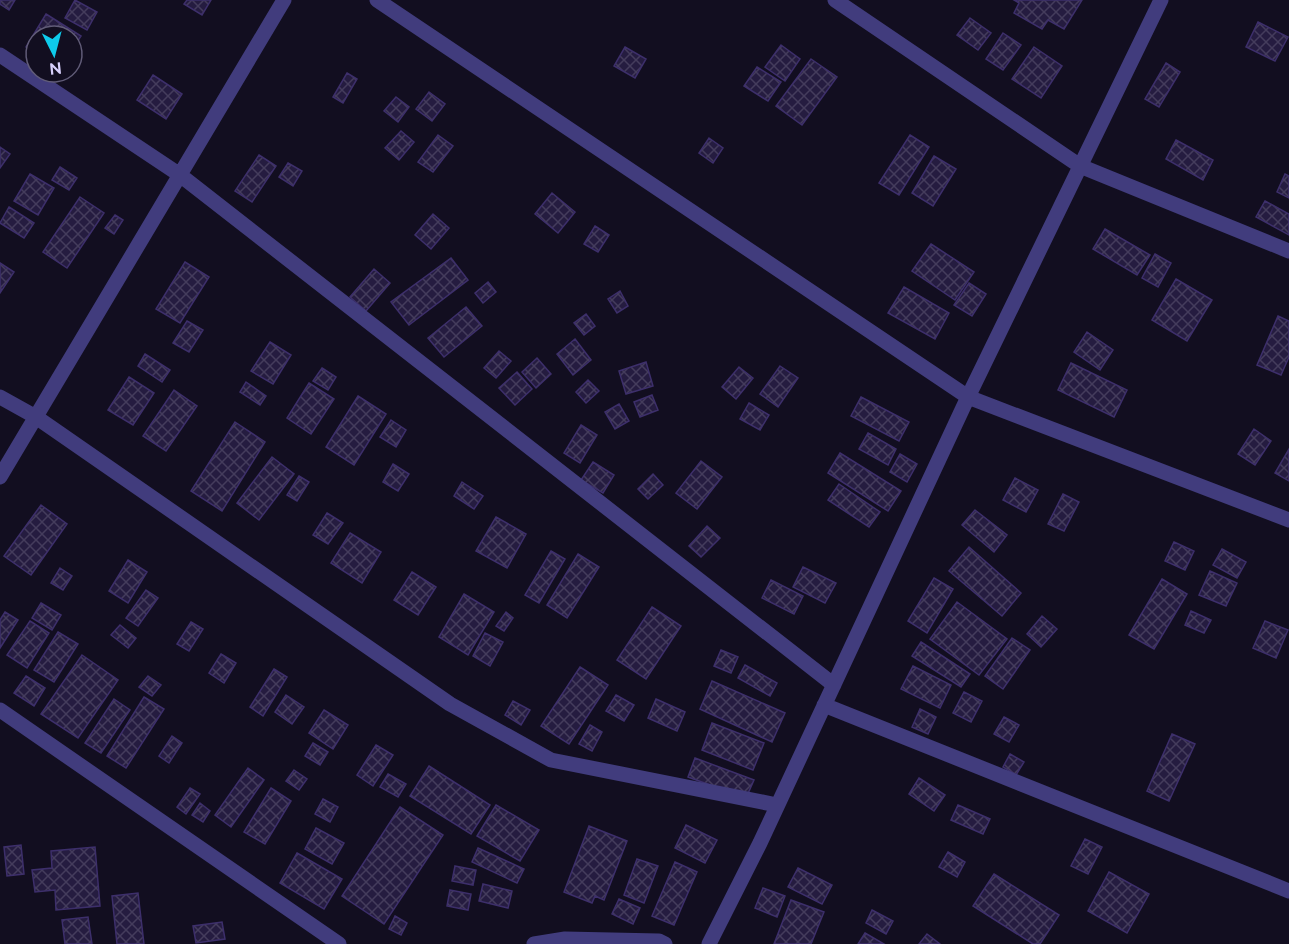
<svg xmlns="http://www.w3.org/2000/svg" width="1289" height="944" font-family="Raleway,sans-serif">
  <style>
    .building { fill: url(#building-cross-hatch); stroke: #3d2f6b; stroke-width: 1.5 }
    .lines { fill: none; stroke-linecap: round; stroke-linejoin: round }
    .minor { stroke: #413c7d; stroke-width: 15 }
  </style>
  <defs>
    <pattern id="building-cross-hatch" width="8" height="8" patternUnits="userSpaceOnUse" patternTransform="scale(1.5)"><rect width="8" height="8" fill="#251c40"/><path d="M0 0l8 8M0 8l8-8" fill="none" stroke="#443c5c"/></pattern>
  </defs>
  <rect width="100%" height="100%" fill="#120e20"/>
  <path class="building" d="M0 0H15L9 10 0 4Z
    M75 0 97 12 87 30 65 18Z
    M187 0H211L202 15 184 4Z
    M1014 0H1082L1064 29 1048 20 1042 29 1014 13 1019 3Z
    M46 14 81 36 72 50V36H36V53L26 47Z
    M970 18 991 33 978 50 957 35Z
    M1258 22 1288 37 1275 61 1246 47Z
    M1003 33 1021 45 1003 70 986 59Z
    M781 45 800 59 785 81 765 67Z
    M625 47 646 59 635 78 614 66Z
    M1034 47 1062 66 1041 98 1012 79Z
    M811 59 837 77 802 125 776 106Z
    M1166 63 1180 72 1159 107 1145 99Z
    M757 67 781 82 768 101 744 86Z
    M347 73 357 79 343 103 333 97Z
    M153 75 182 94 166 119 137 100Z
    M429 92 445 104 432 121 416 109Z
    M396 97 409 107 398 122 384 111Z
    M401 131 414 142 399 160 385 148Z
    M438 135 453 146 433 172 418 162Z
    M910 135 929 147 899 195 879 183Z
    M709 138 723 148 713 163 699 153Z
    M1176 140 1213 160 1203 180 1166 159Z
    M0 147 10 154 0 168Z
    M259 155 276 166 252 202 235 191Z
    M934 156 956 169 933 206 912 193Z
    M288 163 302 171 293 186 279 177Z
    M60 167 77 178 69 190 52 180Z
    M30 174 54 188 38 215 14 201Z
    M1285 174 1289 176V198L1277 192Z
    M552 193 575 212 558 233 535 214Z
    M80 197 104 213 67 268 43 252Z
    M1265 201 1289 214V235L1256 217Z
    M9 207 34 223 24 238 0 223Z
    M433 214 449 228 431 249 415 235Z
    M115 215 123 220 114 234 105 228Z
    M595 226 609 235 598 252 584 244Z
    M1105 229 1150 255 1137 275 1093 249Z
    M931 244 974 272 955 300 912 271Z
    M1155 254 1171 263 1158 287 1142 278Z
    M451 258 468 280 409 325 391 302Z
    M185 262 209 277 180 323 156 309Z
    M0 263 14 272 0 293Z
    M374 269 390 283 366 311 350 297Z
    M1176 279 1212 300 1187 341 1152 320Z
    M488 282 496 292 483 303 475 293Z
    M969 283 986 294 972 316 954 305Z
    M904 287 949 313 935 339 888 313Z
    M620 291 628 306 617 313 608 299Z
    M466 307 482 326 444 357 428 338Z
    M586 314 595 326 584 335 574 323Z
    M1278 316 1289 321V357L1281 375 1257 365Z
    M187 321 203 330 189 352 173 343Z
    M1087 332 1113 350 1100 370 1074 352Z
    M575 339 591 360 573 375 557 354Z
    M270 342 291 355 273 384 251 371Z
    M499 351 511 361 496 378 484 368Z
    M145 354 170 370 162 382 138 366Z
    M537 358 551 374 536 388 522 372Z
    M646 362 653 386 626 394 619 371Z
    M1071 363 1127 390 1114 417 1058 390Z
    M780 366 798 378 778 407 760 394Z
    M739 367 753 378 736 399 722 387Z
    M322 368 336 377 328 390 313 381Z
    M517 372 532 389 515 405 499 388Z
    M129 377 154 393 133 425 108 410Z
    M588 380 599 391 586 403 576 392Z
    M246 382 266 396 260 405 240 392Z
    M309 383 334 399 311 434 287 418Z
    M174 390 197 406 166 451 143 436Z
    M652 395 658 410 640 417 634 402Z
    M358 396 386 414 354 465 326 447Z
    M861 397 909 422 899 441 851 416Z
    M749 403 769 415 760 430 740 419Z
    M619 404 629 421 615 429 605 412Z
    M391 420 406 430 396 447 380 437Z
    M235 422 265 442 222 511 191 491Z
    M581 425 597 435 580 463 564 453Z
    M1254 429 1271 441 1255 465 1238 454Z
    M868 433 896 449 888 465 859 449Z
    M1289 449V481L1275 473Z
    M840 453 901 491 888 511 828 473Z
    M900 454 917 464 907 482 890 472Z
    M272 457 294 474 259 520 237 503Z
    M701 461 722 477 697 509 676 493Z
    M593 462 614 475 603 493 581 480Z
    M393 464 409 474 398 491 383 482Z
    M653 474 663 485 648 499 638 489Z
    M299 476 309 482 297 501 287 495Z
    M1015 478 1038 490 1026 512 1003 500Z
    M462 482 483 496 474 509 454 496Z
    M839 484 880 512 869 527 828 500Z
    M1063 494 1079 502 1064 531 1048 524Z
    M41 505 67 524 31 575 4 556Z
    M975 510 1007 535 994 552 962 525Z
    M327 513 343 523 328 544 313 535Z
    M496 517 526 534 507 568 476 551Z
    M707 526 720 538 701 557 689 546Z
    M350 533 381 552 362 583 331 563Z
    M1174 542 1194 551 1185 570 1165 561Z
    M969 547 1021 593 1002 616 949 571Z
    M1222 549 1246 562 1237 578 1213 565Z
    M551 551 565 559 539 603 525 595Z
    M578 554 599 567 567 618 547 605Z
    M128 560 147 572 128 603 109 591Z
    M803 567 836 583 825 603 793 587Z
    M60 568 72 576 63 590 51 583Z
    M1210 571 1237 583 1226 606 1199 595Z
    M412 572 436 587 418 615 394 600Z
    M934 578 953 589 927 633 908 621Z
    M1162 579 1187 594 1154 649 1129 635Z
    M771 580 803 596 794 614 762 598Z
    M146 590 158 598 138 626 126 618Z
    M464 594 494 612 468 655 439 637Z
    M957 602 1007 639 979 675 930 639Z
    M41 603 61 615 52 630 32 618Z
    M652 607 681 626 646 679 617 660Z
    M1191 611 1211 620 1204 633 1185 625Z
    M5 612 18 620 0 648V620Z
    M506 612 513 618 504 631 496 626Z
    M1042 616 1057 629 1041 647 1027 634Z
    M30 621 49 633 27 668 7 655Z
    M1265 621 1288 630 1276 658 1253 648Z
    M191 622 203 629 189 651 177 644Z
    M120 625 136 638 128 648 111 635Z
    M58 632 78 644 54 682 34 670Z
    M485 633 503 642 490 666 473 656Z
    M1012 638 1030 650 1003 689 985 676Z
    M921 642 970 674 961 687 912 656Z
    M721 650 738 657 731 673 714 666Z
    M221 654 236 663 224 683 209 673Z
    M82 655 118 680 78 738 41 714Z
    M745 665 777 683 770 696 738 678Z
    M913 666 951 685 940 708 901 689Z
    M580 667 608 685 569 744 541 726Z
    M274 669 287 677 263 716 250 707Z
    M26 676 45 688 34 706 14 693Z
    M148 676 161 685 152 696 139 687Z
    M712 681 785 713 772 742 700 709Z
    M964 692 982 701 971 722 953 713Z
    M286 695 304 707 292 724 275 712Z
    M616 695 634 705 624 721 606 711Z
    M144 697 164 709 126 768 107 756Z
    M114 699 130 710 101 753 85 743Z
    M656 699 685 712 677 731 648 718Z
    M513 701 530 710 521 725 505 715Z
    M920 709 936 717 928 734 912 727Z
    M324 710 348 725 333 749 309 733Z
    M1004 717 1019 725 1009 742 994 734Z
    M712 723 764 743 753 770 702 750Z
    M590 725 602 732 592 751 579 744Z
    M1172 734 1195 744 1169 801 1147 791Z
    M172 736 182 743 169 763 159 756Z
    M313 743 328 752 320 765 305 756Z
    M376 745 393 755 373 786 357 775Z
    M1010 754 1024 762 1016 775 1003 767Z
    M695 758 754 780 746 798 688 777Z
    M429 766 490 805 471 834 410 796Z
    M248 768 264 780 231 827 215 815Z
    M294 770 307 779 299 790 286 781Z
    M388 774 406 784 398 797 380 787Z
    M919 778 945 795 934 811 909 794Z
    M190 788 200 794 186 814 177 807Z
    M271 788 291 801 265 844 244 832Z
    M323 799 338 807 330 822 315 814Z
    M200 803 210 811 203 822 192 815Z
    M496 805 539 830 520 861 477 836Z
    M958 805 990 819 983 834 951 820Z
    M400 807 443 835 384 924 342 896Z
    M686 825 717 840 705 863 675 848Z
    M589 826 627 841 604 900 595 896 592 903 564 892Z
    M316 828 344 843 332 864 305 849Z
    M1085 839 1102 847 1088 874 1071 866Z
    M21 845 24 874 7 876 4 847Z
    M95 847 100 906 56 910 55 890 35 892 32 870 52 868 51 851Z
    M478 848 524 869 517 883 472 862Z
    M948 852 965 862 957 877 939 867Z
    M297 853 342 879 324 909 280 883Z
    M637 859 658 866 644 903 624 895Z
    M675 862 697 872 674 925 652 916Z
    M455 866 476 870 473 885 452 881Z
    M798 868 832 885 822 904 788 887Z
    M1109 872 1149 894 1127 933 1088 911Z
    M994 874 1059 915 1040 944H1033L973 906Z
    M483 884 512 891 508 908 479 901Z
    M763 888 785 896 777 917 755 908Z
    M450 890 471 894 468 910 447 906Z
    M138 893 144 944H117L112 896Z
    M619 899 640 908 633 924 612 914Z
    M791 900 824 912 811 944H774Z
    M872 910 893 921 886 934 866 923Z
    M395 916 407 923 401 935 389 929Z
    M88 917 92 944H65L62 920Z
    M222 922 225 939 196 943 193 926Z
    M865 933 884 944H858Z
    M927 934 940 944H919Z"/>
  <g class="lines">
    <path class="minor" d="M377 0 968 397 1289 520
      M835 0 1080 166 1289 251
      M0 55 180 175 834 685
      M0 397 36 417 450 704 551 760 777 805
      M0 477 284 0
      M824 705 1289 891
      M0 710 339 944
      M534 944 565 939 659 941 665 944
      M709 944 760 843 968 397 1161 0"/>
  </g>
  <g transform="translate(54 54) rotate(174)"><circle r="28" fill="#120e20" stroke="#615c78" stroke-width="1.5"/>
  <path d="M0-4.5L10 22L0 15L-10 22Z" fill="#0ecbeb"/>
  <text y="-9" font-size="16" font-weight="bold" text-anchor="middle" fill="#d7d0fc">N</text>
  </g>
</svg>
